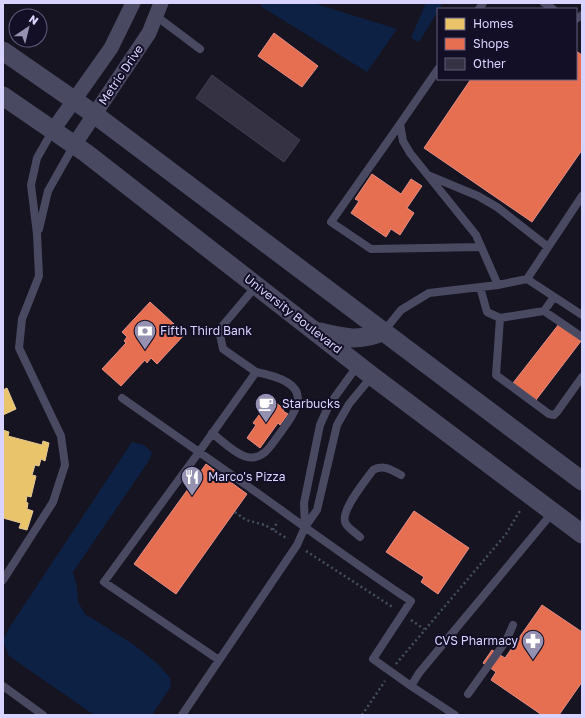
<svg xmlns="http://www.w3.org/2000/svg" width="585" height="718" font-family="'Golos Text',sans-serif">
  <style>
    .water { fill: #0d2144 }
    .homes { fill: #e9c46a; stroke: #e4c997 }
    .shops { fill: #e76f51; stroke: #e38d85 }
    .building { fill: #343243; stroke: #433f54 }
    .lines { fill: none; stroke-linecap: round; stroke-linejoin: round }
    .path { stroke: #44505f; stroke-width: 2.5; stroke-dasharray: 2 3; stroke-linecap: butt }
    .service { stroke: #4a4962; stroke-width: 8 }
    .minor { stroke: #4a4962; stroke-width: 15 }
    .tertiary { stroke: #4a4962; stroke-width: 19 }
    .labels { text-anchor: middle; stroke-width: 4; stroke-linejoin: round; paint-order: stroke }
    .street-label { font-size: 12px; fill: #d9d4ff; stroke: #130f26 }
    .poi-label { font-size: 12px; fill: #d9d4ff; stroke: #130f26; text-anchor: start }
  </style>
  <rect width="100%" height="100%" fill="#161421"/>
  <path class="water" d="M260 3H313L397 29 367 72 262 7Z
    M426 3H443L419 42 411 38Z
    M132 442 144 445 152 453 148 462 73 572 77 587 78 602 85 614 133 644 159 665 170 678 171 686 152 715H94L9 656 3 641 9 628Z"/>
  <path class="homes" d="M7 388 16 409 3 415V390Z
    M3 430 9 432 8 436 42 445 43 441 49 443 45 461 41 459 39 466 35 465 32 475 36 476 31 497 27 496 26 502 28 503 27 509 33 511 27 530 19 528 21 523 3 518Z"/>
  <path class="shops" d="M274 33 318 66 302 87 258 56Z
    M576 51 582 55V150L532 222 424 148 471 79H576Z
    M372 174 401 194 411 179 422 186 407 208 414 213 400 235 391 229 386 237 351 213 359 201 355 199Z
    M150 302 185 334 157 364 151 358 147 363 145 360 121 386 102 369 126 343 124 341 127 337 122 332Z
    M559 324 581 341 536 400 513 383Z
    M271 399 284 409 283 411 288 414 280 425 278 423 260 448 247 438 256 425 253 423Z
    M206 464 247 494 176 594 134 564Z
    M414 511 469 548 438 594 421 582 424 577 386 552Z
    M542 605 582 632V682L559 715H542L491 680 496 672 483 663 492 650 505 658Z"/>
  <path class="building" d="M212 75 300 140 284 162 196 98Z"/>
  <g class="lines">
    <path class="path" d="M235 512 246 520 265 525 288 539
      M273 530 278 521
      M306 551 394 608
      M411 620 424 629
      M396 664 506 534 521 509
      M362 715 385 681"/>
    <path class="service" d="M544 3 553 9
      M479 9 483 3
      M156 16 200 49
      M576 19 582 15
      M438 69 400 124 403 141 410 153 476 235 498 285
      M400 124 331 222 371 249 481 247
      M430 176 478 196 497 207 548 247
      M39 229 48 191 74 145
      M527 279 582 315
      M480 287 487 312 500 318 544 311 554 297
      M544 311 582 337
      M500 318 496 375 549 414 554 415 557 412 582 377
      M384 331 401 310 429 293 498 285 527 279 582 196
      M122 398 199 452 256 372 223 349 219 330 256 286
      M212 433C230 447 250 471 269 448 297 410 322 385 256 372
      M305 527 304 503 320 425 329 405 358 365
      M360 537C356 533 349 529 346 524 338 513 366 480 373 470 383 464 392 470 401 475
      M3 580 53 502 65 465 61 436 19 348 22 319 39 276 37 234 31 185 37 158 53 130
      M219 660 104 582 199 452C270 501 339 553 411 601L373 659 411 686 419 673 553 512
      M3 686 43 715
      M411 686 455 715
      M468 694 506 641 513 625
      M182 715 297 545 305 527 317 510 337 425 349 404 372 376"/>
    <path class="minor" d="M53 130 111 48 133 3
      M74 145 149 33 161 3"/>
    <path class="tertiary" d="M3 51 94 114 582 481
      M3 96 86 153 372 376 582 534
      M320 332C344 338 361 342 384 331"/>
  </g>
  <defs>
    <g id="bank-pin" transform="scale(1.15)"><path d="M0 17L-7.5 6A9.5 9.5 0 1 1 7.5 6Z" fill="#9591b1" stroke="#130f26"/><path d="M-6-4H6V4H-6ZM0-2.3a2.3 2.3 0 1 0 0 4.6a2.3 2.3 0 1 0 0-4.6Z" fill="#fff"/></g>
    <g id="cafe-pin" transform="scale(1.15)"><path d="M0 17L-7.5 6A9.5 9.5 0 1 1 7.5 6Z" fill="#9591b1" stroke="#130f26"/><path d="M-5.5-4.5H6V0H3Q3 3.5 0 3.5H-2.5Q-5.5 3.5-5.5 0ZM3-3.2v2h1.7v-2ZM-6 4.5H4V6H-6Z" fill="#fff"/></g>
    <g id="restaurant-pin" transform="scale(1.15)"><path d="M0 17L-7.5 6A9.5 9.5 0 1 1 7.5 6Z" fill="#9591b1" stroke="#130f26"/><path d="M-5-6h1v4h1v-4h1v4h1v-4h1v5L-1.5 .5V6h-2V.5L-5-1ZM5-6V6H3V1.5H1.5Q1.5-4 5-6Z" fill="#fff"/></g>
    <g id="pharmacy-pin" transform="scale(1.15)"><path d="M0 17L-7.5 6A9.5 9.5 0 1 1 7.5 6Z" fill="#9591b1" stroke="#130f26"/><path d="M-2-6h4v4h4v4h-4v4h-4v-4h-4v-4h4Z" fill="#fff"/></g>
  </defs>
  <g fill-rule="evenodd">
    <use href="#bank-pin" x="145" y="331"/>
    <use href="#cafe-pin" x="266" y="404"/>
    <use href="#restaurant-pin" x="192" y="477"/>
    <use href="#pharmacy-pin" x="533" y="641"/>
  </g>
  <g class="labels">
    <g class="street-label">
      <text transform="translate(121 75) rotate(-56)" y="4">Metric Drive</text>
      <text transform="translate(293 314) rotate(38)" y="4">University Boulevard</text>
    </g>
    <g class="poi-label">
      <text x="160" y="335">Fifth Third Bank</text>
      <text x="282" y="408">Starbucks</text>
      <text x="208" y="481">Marco's Pizza</text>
      <text x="518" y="645" text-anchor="end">CVS Pharmacy</text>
    </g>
  </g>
  <rect width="585" height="718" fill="none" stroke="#d9d4ff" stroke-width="8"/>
  <rect x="437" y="8" width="140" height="72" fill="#130f26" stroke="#625e7d"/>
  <rect x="445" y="18" width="20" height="12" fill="#e9c46a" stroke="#625e7d"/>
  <text x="473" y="28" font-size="12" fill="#d9d4ff">Homes</text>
  <rect x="445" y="38" width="20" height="12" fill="#e76f51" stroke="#625e7d"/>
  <text x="473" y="48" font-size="12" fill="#d9d4ff">Shops</text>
  <rect x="445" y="58" width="20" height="12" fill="#343243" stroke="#625e7d"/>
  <text x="473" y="68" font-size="12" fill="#d9d4ff">Other</text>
  <g transform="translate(28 28) rotate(35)"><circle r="19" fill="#130f26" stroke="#625e7d"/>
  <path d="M0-3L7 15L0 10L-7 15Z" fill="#9591b1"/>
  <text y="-6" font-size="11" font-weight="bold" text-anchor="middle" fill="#d9d4ff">N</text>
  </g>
</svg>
